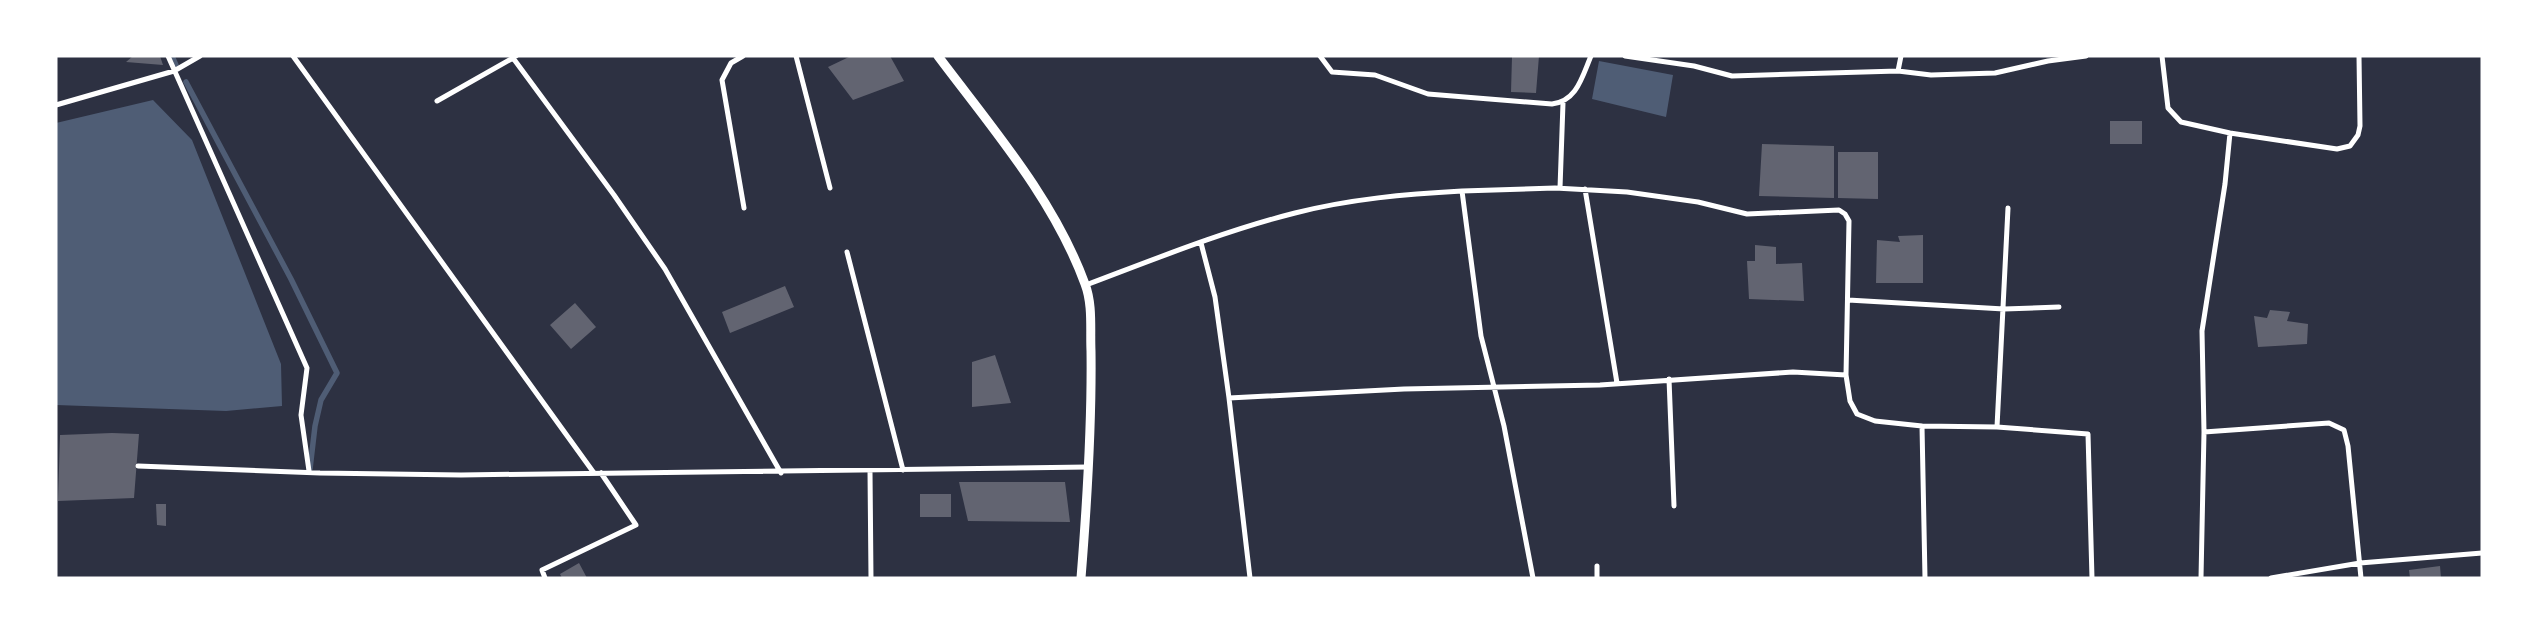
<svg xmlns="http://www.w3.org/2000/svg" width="2538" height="634" font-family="'IBM Plex Sans',sans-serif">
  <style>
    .water { fill: #4f5d75 }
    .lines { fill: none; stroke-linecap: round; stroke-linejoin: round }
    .stream { stroke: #4f5d75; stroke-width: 5.5 }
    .building { fill: #626471 }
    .minor { stroke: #fff; stroke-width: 5 }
    .tertiary { stroke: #fff; stroke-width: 9 }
  </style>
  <rect width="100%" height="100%" fill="#2d3142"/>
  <path class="water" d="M1599 61 1673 75 1666 117 1592 99Z
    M153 100 192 140 281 364 282 406 226 411 56 405V123Z"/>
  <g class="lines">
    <path class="stream" d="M172 56 176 65
      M186 82 291 279 337 373 321 400 315 426 310 469"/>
  </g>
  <path class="building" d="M133 56H160L163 65 126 62Z
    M851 56H890L904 81 853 100 828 67Z
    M1539 56 1536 93 1511 92 1512 57Z
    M2110 121H2142V144H2110Z
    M1762 144 1834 146V198L1759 196Z
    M1838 152H1878V199L1838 198Z
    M1923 235V283H1876L1877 240 1900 242 1898 236Z
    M1755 245 1776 247V264L1802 263 1804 301 1749 299 1747 261H1755Z
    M785 286 794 307 730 333 722 312Z
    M575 303 596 327 571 349 550 325Z
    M2270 310 2290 312 2287 321 2308 324 2307 344 2258 347 2254 316 2267 318Z
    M995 355 1011 403 972 407V362Z
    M112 433 139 434 134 498 58 501 60 435Z
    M959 482H1065L1070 522 968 521Z
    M920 494H951V517H920Z
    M156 504H166V526L157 525Z
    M579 563 587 578H562L560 574Z
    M2440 566 2441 578H2410L2409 570Z"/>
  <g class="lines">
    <path class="minor" d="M168 56 307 368 301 415 309 471
      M293 56 594 473
      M516 56 513 58 614 195 665 269 781 473
      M743 56 731 63 722 80 744 208
      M796 56 830 188
      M1320 56 1332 72 1375 75 1428 94 1552 104C1577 101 1582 77 1591 56
      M1625 56 1694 66 1732 76 1898 71
      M1901 56 1898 71 1931 75 1995 73 2048 61 2086 56
      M2162 56 2168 108 2181 122 2230 133 2337 149 2350 146 2358 135 2360 126 2359 56
      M437 101 513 58
      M56 105 174 71 200 56
      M1560 188 1563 103
      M1585 189 1617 383
      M1462 191 1555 188 1627 192 1698 202 1747 214 1839 210 1845 214 1849 221 1846 375
      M1201 243 1215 297 1229 398
      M847 252 903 470
      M1086 285C1155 259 1224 231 1295 213 1350 199 1406 194 1462 191L1481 336 1504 426 1533 578
      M1848 300 2004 309 2059 307
      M1669 379 1674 506
      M1922 426 1997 427 2088 434 2092 578
      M1997 427 2008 208
      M2204 432 2329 423 2344 430 2348 446 2361 578
      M138 466 320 473 461 475 1087 467
      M870 471 871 578
      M1597 566V578
      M545 578 542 570 636 525 601 473
      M1250 578 1229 398 1404 389 1600 385 1793 372 1846 375 1850 401 1857 414 1875 421 1922 426 1925 578
      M2201 578 2204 432 2202 331 2225 184 2230 133
      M2271 578 2360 563 2482 553"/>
    <path class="tertiary" d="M938 56C992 128 1054 199 1085 284 1093 305 1090 329 1091 351 1092 426 1087 503 1081 578"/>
  </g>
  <rect width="2538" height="634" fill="none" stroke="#ffffff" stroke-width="115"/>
</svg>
